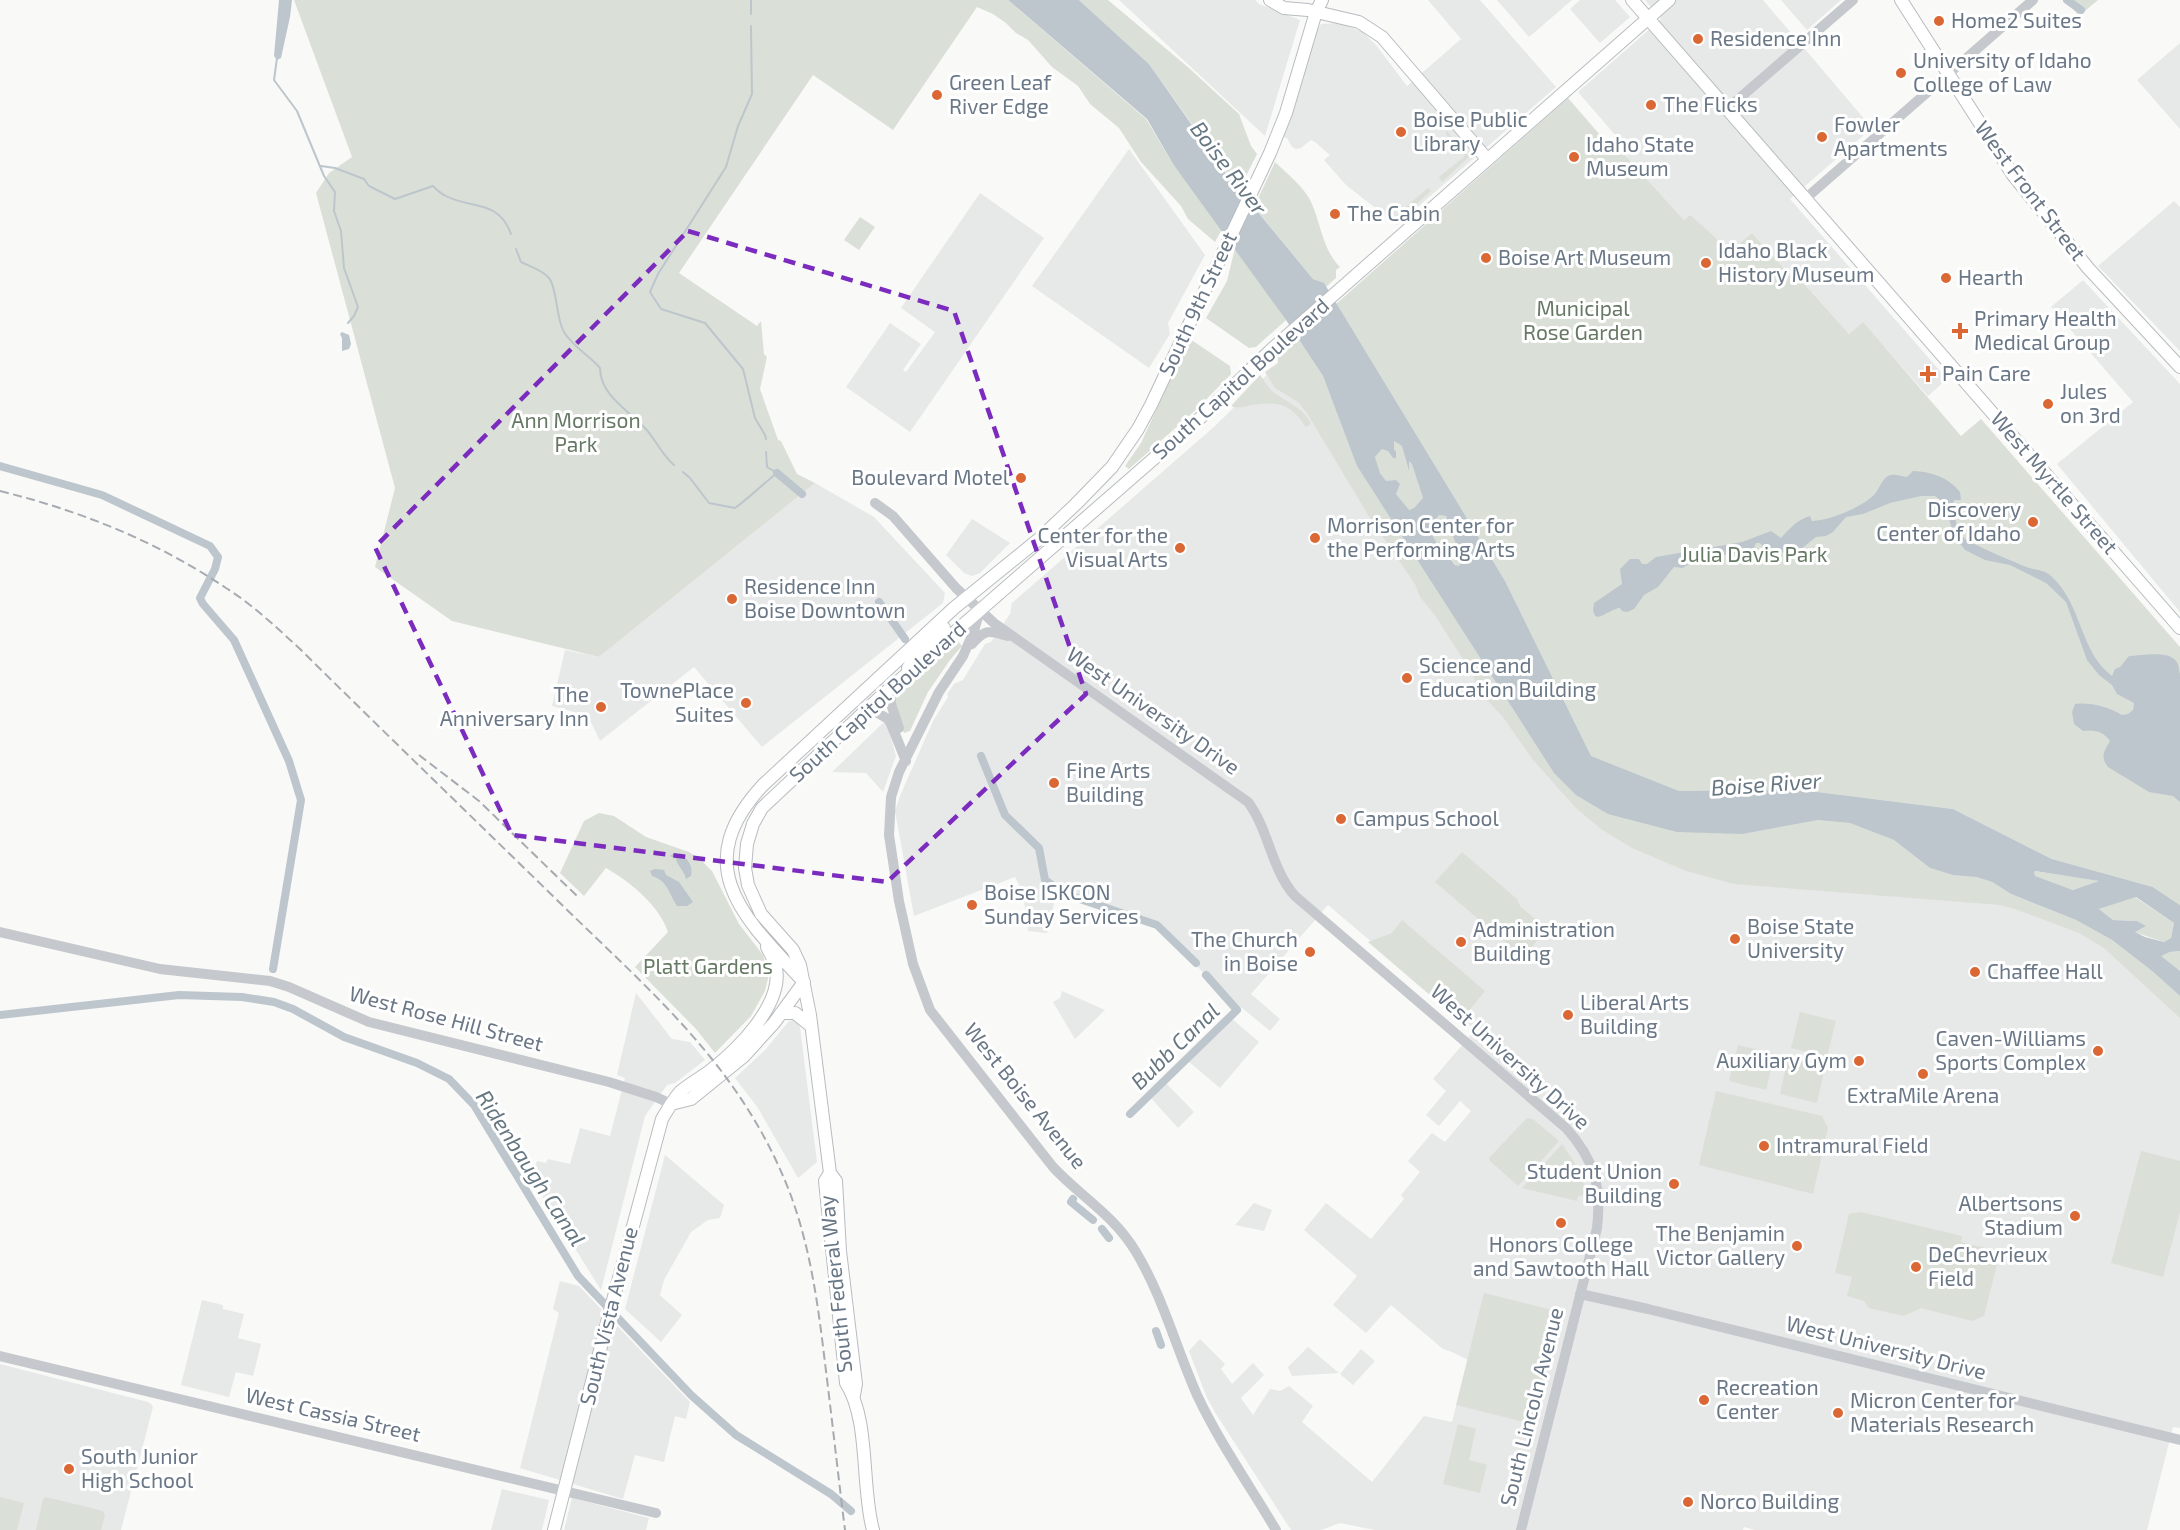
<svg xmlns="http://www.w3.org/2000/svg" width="2180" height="1530" font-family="'Exo 2',sans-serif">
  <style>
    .built { fill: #e7e8e8 }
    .green { fill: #dae0d8 }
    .water { fill: #bdc6cc; fill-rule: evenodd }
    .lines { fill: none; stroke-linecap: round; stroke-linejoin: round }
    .stream { stroke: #bdc6cc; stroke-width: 2 }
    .canal { stroke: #bdc6cc; stroke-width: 8 }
    .major-casing { stroke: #b8bcc0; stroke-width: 14 }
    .minor { stroke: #c5c8cc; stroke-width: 10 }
    .major { stroke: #fff; stroke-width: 12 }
    .rail { stroke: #a6abb1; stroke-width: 2; stroke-dasharray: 9 4.5; stroke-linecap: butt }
    .marked { fill: none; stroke: #7b2cbf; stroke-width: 4.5; stroke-dasharray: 12 8; stroke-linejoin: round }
    .poi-dot { fill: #db6834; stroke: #fff; stroke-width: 2 }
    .labels { text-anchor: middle; stroke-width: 6; stroke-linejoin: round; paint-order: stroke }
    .poi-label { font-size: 21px; fill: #6a7786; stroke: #fff; text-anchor: start }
    .street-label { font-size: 21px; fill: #6a7786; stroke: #fff }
    .park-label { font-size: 21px; fill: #667964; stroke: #fff }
    .water-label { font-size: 22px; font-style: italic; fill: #667781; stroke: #fff }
  </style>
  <rect width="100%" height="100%" fill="#f9f9f7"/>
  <path class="built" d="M1119 0H1255L1259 4 1300 20 1265 136Z
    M1428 0H1480L1556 87 1397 225 1346 185 1324 160 1330 155 1315 142 1311 140 1301 148 1296 149 1292 147 1287 138 1283 137 1312 40 1321 24 1339 23 1363 32 1376 45 1407 86 1461 39Z
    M1497 0H1572L1529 37Z
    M1580 0H1615L1630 17 1600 43 1570 9Z
    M1645 0H1763L1872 128 1790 199 1947 379 1928 396 1863 323 1849 334 1799 278 1795 282 1752 233 1728 253 1714 236 1690 216 1684 220 1611 140 1616 136 1578 92 1661 19Z
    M1781 0H1841L1807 30Z
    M2180 43V129L2137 80Z
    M1129 149 1205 255 1168 323 1170 334 1149 368 1032 286Z
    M980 193 1044 238 910 432 846 387 890 323 921 344 903 370 906 372 935 332 901 308Z
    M2174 201 2180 207V351L2098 266Z
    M2083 280 2180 384V612L2057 464 2133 402 2051 307Z
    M1286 356 1996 893 2086 928 2180 1007V1428L2173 1427 2147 1530H1755L1744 1527 1743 1530H1375L1340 1523 1321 1530H1291L1216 1414 1207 1398 1189 1351 1200 1339 1225 1364 1221 1369 1232 1384 1253 1363 1264 1375 1241 1398 1253 1415 1270 1389 1280 1391 1289 1386 1313 1406 1302 1422 1372 1482 1424 1416 1452 1422 1468 1360 1452 1352 1443 1349 1391 1305 1366 1333 1333 1305 1357 1276 1304 1230 1326 1203 1371 1239 1404 1199 1401 1195 1420 1172 1408 1161 1432 1133 1445 1142 1471 1111 1460 1101 1439 1126 1426 1115 1446 1091 1433 1079 1475 1030 1328 905 1251 994 1280 1019 1270 1031 1241 1007 1231 1018 1259 1042 1220 1088 1188 1061 1224 1026 1233 1006 1197 966 1160 922 1131 919 1058 887 1047 933 1028 931 1023 893 1015 877 914 916 895 811 900 796 933 721 948 697 947 694 954 684 963 680 985 644 991 642 1010 614 1012 603 1215 426Z
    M815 483 874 517 945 593 943 603 762 747 694 667 600 741 588 716 552 706 565 650 599 657Z
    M972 519 1010 543 980 573 972 576 964 573 946 555Z
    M884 722 888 727 896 756 883 792 866 773 832 772Z
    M1062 991 1105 1010 1075 1039 1053 1002 1060 998Z
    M636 993 672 1039 690 1042 705 1060 675 1083 667 1085 645 1116 601 1290 531 1178 537 1161 546 1163 548 1159 570 1164 580 1128 610 1136 625 1078 617 1075Z
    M793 1020 797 1021 800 1027 817 1162 798 1178 758 1108 735 1078 765 1050 789 1021Z
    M1165 1082 1194 1112 1178 1128 1150 1097Z
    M665 1155 724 1205 720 1218 708 1220 691 1232 664 1280 660 1295 682 1315 661 1342 625 1309Z
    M1254 1203 1272 1210 1264 1231 1235 1225Z
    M560 1281 579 1286 690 1402 686 1419 675 1416 664 1462 635 1455 623 1499 520 1468 559 1313 553 1309Z
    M202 1300 223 1305V1309L244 1314 238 1338 261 1344 253 1376 236 1372 229 1397 181 1385Z
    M1308 1347 1339 1373 1292 1376 1288 1367Z
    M1361 1349 1375 1361 1353 1385 1340 1374Z
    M0 1364 148 1402 152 1405 153 1407 121 1530H0Z
    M502 1489 549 1500 542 1530H491Z
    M572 1498 649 1518 646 1530H564Z"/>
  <path class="green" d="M294 0H1008L1146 119 1173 164 1222 229 1215 242 1188 219 1181 206 1141 162 1119 128 1090 104 1078 86 1052 67 1028 40 1016 33 1006 23 993 14 977 7 893 130 813 75 679 273 757 326 761 321 764 354 767 357 760 389 778 440 781 441 797 474 815 483 599 657 452 621 375 567 395 488 316 193 329 173 352 157Z
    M1079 0H1108L1189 68 1239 114 1251 146 1257 154 1239 190 1149 64Z
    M2065 0H2098L2079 16Z
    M1568 98 1607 143 1611 140 1684 220 1690 215 1714 236 1728 253 1752 233 1795 281 1799 278 1849 334 1863 322 1961 436 1981 419 2180 647V905L2153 887 2052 859 1953 809 1817 792 1776 790 1679 791 1591 756 1505 581 1336 304Z
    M1446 130 1469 157 1442 182 1439 177 1465 156 1446 134Z
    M1275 162C1287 174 1305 187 1312 204 1321 225 1323 250 1340 267L1336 270V278L1326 287 1323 283 1313 279 1254 207Z
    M1428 188 1431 191 1396 222 1392 219Z
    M860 217 875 227 859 250 844 240Z
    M1235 248 1286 320 1256 347 1249 348 1206 318 1227 281Z
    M1298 338 1323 376 1357 466 1554 773 1791 823 1818 820 1850 823 1894 840 1930 868 1953 875 1976 877 1992 882 2011 894 2076 920 2112 940 2152 971 2180 996V1018L2104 948 2079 933 2018 910 2000 905 1734 884 1686 871 1632 848 1601 829 1576 808 1533 760 1503 717 1482 695 1470 670 1434 614 1420 597 1415 584 1368 515 1307 413 1298 402 1275 388 1265 372 1278 363 1277 354Z
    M1188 341H1193L1230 366 1231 374 1198 408 1129 469 1125 466 1141 443Z
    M1260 375C1264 379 1266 385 1271 390 1284 402 1303 406 1311 424L1306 427C1290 403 1278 401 1251 405 1243 407 1238 409 1231 406Z
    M1394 441 1402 446 1408 468 1409 460 1412 464 1423 498 1414 508 1408 510 1396 494V480L1386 481 1380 473 1375 457 1382 449 1388 451 1393 458Z
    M1439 515 1446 516 1461 550 1458 553 1460 564 1459 566 1456 565C1447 554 1439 548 1432 535L1435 531 1433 523Z
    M957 640 962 646 950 660 928 692 910 731 904 733 893 703V695Z
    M599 813 614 816 646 837 689 852 701 860 712 871 739 924 763 955 769 974 765 991 751 1016 715 1053 696 1029 635 967 668 932C659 905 630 882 606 868L584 896 560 873 584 821Z
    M1462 852 1517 899 1520 906 1547 929 1523 957 1435 882Z
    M2034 871 2101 881 2073 890 2034 876Z
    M2135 897 2174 923 2171 938 2164 942 2134 932 2145 926 2137 921 2113 920 2099 909Z
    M1402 920 1485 991 1462 1019 1459 1020 1368 942 1392 933Z
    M2180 951V971L2160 956 2170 952Z
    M1800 1012 1836 1021 1827 1057 1791 1048Z
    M1738 1045 1775 1054 1766 1090 1729 1081Z
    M1788 1058 1825 1067 1817 1103 1780 1094Z
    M1716 1091 1822 1116 1828 1128 1813 1194 1699 1165Z
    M1527 1118 1533 1119 1559 1141 1518 1186 1490 1161 1489 1158Z
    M1562 1144C1574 1160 1582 1175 1587 1195L1578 1196 1577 1201 1522 1188Z
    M2141 1151 2180 1161V1212L2163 1277 2111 1263Z
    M1861 1212 1962 1236 1961 1242 1986 1248 1998 1261 1984 1316 1972 1321 1921 1308 1904 1316 1869 1308 1864 1301 1847 1296 1852 1277 1835 1273 1849 1214Z
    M1484 1293 1560 1312 1532 1424 1456 1405Z
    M1458 1424 1476 1429 1469 1460 1487 1465 1480 1493 1443 1484Z
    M0 1497 24 1503 17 1530H0Z
    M46 1497 103 1511 105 1515 101 1530H36L43 1499Z"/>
  <path class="water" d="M279 0H292L290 17 281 58 277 60 274 56Z
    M1008 0H1079L1149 64 1225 172 1313 279 1324 283 1505 581 1591 756 1679 791 1776 790 1817 792 1953 809 2052 859 2153 887 2180 905V951L2170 952 2161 956 2180 971V996L2152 971 2112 940 2076 920 2011 894 1992 882 1976 877 1953 875 1930 868 1894 840 1850 823 1818 820 1742 834 1677 832 1608 814 1576 795 1554 773 1357 466 1323 376 1286 320 1173 164 1147 119ZM1394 441 1402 446 1409 471V461L1412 464 1423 498 1414 508 1409 510 1396 494 1400 484 1396 480 1386 481 1380 473 1375 457 1382 449 1388 451 1393 458H1396V451L1394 450ZM1439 515 1446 516 1457 547 1461 550 1458 553 1460 564 1459 566 1455 565C1447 555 1439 548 1432 535L1436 531 1433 523ZM2034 872 2035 871 2099 881 2073 890 2035 876ZM2136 897 2174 923 2171 938 2164 942 2145 937 2135 932 2146 926 2137 921 2113 920 2099 909Z
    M342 332 349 335 351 344 349 349 342 351V338L340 334Z
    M1913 471C1932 472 1948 477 1960 492L1961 500H1955L1953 502C1955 513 1955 529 1963 537 1968 543 2019 564 2029 568 2037 570 2045 570 2051 576 2083 605 2079 651 2112 676L2115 669 2120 667 2129 656C2141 656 2168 650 2176 661 2179 664 2179 670 2180 674V802L2173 796 2149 792 2108 767C2100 757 2104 751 2110 741 2103 731 2095 730 2083 731L2074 724 2072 712 2075 704C2090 702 2109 707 2122 715L2128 714 2133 710 2134 703 2117 694 2112 685 2099 675 2087 660 2066 602 2046 583 2010 565 1985 560 1965 550 1953 535 1946 504 1935 496H1921L1890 503 1863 514 1846 517 1833 532 1826 536 1816 537 1801 549 1789 553 1772 552 1765 549 1760 543H1756L1753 550 1695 560 1683 568 1674 567 1658 587 1644 595 1634 609 1627 612 1622 611 1620 608C1614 608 1606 615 1598 617L1595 616 1593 610 1594 603 1622 584 1620 569 1630 559H1639L1642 564H1647L1656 557 1742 542 1771 531 1781 538C1789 529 1798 519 1810 516L1812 521C1831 520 1860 508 1874 495 1879 490 1882 479 1888 476 1893 473 1901 476 1907 477Z
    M673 854C685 853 694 864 691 876L686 879C684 870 678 867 676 859L670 856Z
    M655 869 664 870 666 875 679 882 693 902 687 906H677C669 894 668 881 652 876L650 871Z"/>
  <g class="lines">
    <path class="stream" d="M751 0V14
      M751 26 752 94 738 126 726 167 658 274 650 292 661 309 705 323 743 369 755 418 765 435 766 439
      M277 58 274 80 297 111 324 176 335 192 334 211 341 231 344 268 358 307 354 316 348 323
      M321 166 335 168 364 179 369 186 395 199 433 186C436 189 440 193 444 195 470 210 498 198 511 234
      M516 249 521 262C531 267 542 270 549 278 557 287 556 319 564 332 573 347 589 355 600 368 600 395 628 410 645 428 656 440 662 455 674 465
      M683 472 690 478 709 503 735 508C750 497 763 484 777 473L767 467 766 452"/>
    <path class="canal" d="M2067 0 2081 10
      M0 466 102 495 210 546 218 557 215 569 200 598 203 604 234 640 289 761 301 800 273 969
      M777 473 802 494
      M879 602 905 639
      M981 756 1005 815 1039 848 1045 880 1065 894 1157 925 1196 963
      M0 1015 179 995 242 997 274 1002 293 1009 344 1037 417 1063 449 1079 474 1105 578 1276 691 1395 736 1435 831 1494 851 1511
      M1130 1114 1237 1010 1206 975
      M1073 1199 1071 1202 1093 1220
      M1102 1229 1109 1238
      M1156 1331 1161 1345"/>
    <g class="major-casing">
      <path id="major" d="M1270 0 1284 8 1308 10 1359 22 1382 37 1487 159
        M1632 0 2180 628
        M1901 0 2013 175 2088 268 2180 367
        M908 668 918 653 944 628
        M803 981C743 917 688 866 763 785L954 608 1039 539 1076 504 1112 467 1138 429 1151 405 1270 153 1286 113 1316 12 1322 0
        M781 1013H795L811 1026
        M671 1104 691 1099 744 1056 774 1023 804 982
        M830 1173 825 1181 846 1383C870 1420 861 1487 873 1530
        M854 1395 856 1384 840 1251 836 1181 830 1173 810 1015 800 965 793 950 761 914 748 885 745 868 747 844 753 824 762 808 878 699 1197 421 1272 349 1669 0
        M554 1530 609 1315 662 1119C668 1109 673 1100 680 1092 689 1084 701 1078 711 1070 737 1050 783 1005 776 968 775 961 770 953 767 947"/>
    </g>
    <path class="minor" d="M1727 109 1853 0
      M1805 199 2033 0
      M875 503 893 516 956 588 994 623 1248 802C1269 830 1271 869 1295 896L1566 1128C1594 1159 1602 1186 1597 1228L1521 1530
      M980 610 974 631 963 656 939 692 899 772 891 797 889 835 899 901 913 964 930 1010 1053 1167C1081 1197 1114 1215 1136 1252 1163 1297 1176 1348 1197 1395 1219 1442 1250 1486 1276 1530
      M972 644C986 628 989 631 1008 636
      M890 689 891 704 899 728
      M859 717 876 712 888 719 891 724 906 761
      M0 932 160 969 270 981 289 987 369 1022 609 1082 656 1097 671 1104
      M1580 1294 1648 1309 2180 1440
      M0 1356 656 1513"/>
    <use href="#major" class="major"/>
    <path class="rail" d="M0 491C81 511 156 541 226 588 253 605 276 627 300 649 386 734 473 818 560 903 652 993 739 1065 788 1188 810 1244 818 1304 825 1363 832 1419 838 1474 845 1530
      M419 755 479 801 577 896"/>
  </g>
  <path class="marked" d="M688 231 954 311 1086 694 887 882 512 835 375 547Z"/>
  <g class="poi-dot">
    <circle cx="1939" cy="21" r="6"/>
    <circle cx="1698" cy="39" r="6"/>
    <circle cx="1901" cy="73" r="6"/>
    <circle cx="937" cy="95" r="6"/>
    <circle cx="1651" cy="105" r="6"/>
    <circle cx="1401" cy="132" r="6"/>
    <circle cx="1822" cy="137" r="6"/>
    <circle cx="1574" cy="157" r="6"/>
    <circle cx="1335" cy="214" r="6"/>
    <circle cx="1486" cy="258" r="6"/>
    <circle cx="1706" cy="263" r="6"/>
    <circle cx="1946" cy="278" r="6"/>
    <path d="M1957 322h6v6h6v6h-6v6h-6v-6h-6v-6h6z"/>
    <path d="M1925 365h6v6h6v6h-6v6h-6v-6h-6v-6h6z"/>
    <circle cx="2048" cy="404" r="6"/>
    <circle cx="1021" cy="478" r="6"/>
    <circle cx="2033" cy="522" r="6"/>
    <circle cx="1315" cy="538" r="6"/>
    <circle cx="1180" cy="548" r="6"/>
    <circle cx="732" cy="599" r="6"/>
    <circle cx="1407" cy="678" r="6"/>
    <circle cx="746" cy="703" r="6"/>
    <circle cx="601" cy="707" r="6"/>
    <circle cx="1054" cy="783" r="6"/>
    <circle cx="1341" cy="819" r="6"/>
    <circle cx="972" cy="905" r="6"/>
    <circle cx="1735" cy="939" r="6"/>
    <circle cx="1461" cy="942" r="6"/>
    <circle cx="1310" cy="952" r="6"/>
    <circle cx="1975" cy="972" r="6"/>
    <circle cx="1568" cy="1015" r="6"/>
    <circle cx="2098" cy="1051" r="6"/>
    <circle cx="1859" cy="1061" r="6"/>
    <circle cx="1923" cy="1074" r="6"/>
    <circle cx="1764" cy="1146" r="6"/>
    <circle cx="1674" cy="1184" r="6"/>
    <circle cx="2075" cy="1216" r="6"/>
    <circle cx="1561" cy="1223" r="6"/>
    <circle cx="1797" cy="1246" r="6"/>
    <circle cx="1916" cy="1267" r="6"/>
    <circle cx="1704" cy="1400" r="6"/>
    <circle cx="1838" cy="1413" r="6"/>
    <circle cx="69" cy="1469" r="6"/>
    <circle cx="1688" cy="1502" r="6"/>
  </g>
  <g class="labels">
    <g class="poi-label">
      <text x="1951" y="28">Home2 Suites</text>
      <text x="1710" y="46">Residence Inn</text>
      <text x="1913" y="68">University of Idaho<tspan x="1913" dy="24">College of Law</tspan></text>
      <text x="949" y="90">Green Leaf<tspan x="949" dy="24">River Edge</tspan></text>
      <text x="1663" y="112">The Flicks</text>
      <text x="1413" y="127">Boise Public<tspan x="1413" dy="24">Library</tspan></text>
      <text x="1834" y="132">Fowler<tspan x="1834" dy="24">Apartments</tspan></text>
      <text x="1586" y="152">Idaho State<tspan x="1586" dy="24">Museum</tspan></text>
      <text x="1347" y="221">The Cabin</text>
      <text x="1718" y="258">Idaho Black<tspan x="1718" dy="24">History Museum</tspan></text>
      <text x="1498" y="265">Boise Art Museum</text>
      <text x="1958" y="285">Hearth</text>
      <text x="1974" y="326">Primary Health<tspan x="1974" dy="24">Medical Group</tspan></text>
      <text x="1942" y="381">Pain Care</text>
      <text x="2060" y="399">Jules<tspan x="2060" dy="24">on 3rd</tspan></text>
      <text x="1009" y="485" text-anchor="end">Boulevard Motel</text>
      <text x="2021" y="517" text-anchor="end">Discovery<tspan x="2021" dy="24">Center of Idaho</tspan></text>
      <text x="1327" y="533">Morrison Center for<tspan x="1327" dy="24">the Performing Arts</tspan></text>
      <text x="1168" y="543" text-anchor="end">Center for the<tspan x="1168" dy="24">Visual Arts</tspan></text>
      <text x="744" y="594">Residence Inn<tspan x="744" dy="24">Boise Downtown</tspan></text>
      <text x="1419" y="673">Science and<tspan x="1419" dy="24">Education Building</tspan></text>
      <text x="734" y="698" text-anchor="end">TownePlace<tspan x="734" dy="24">Suites</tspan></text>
      <text x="589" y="702" text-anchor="end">The<tspan x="589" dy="24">Anniversary Inn</tspan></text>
      <text x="1066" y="778">Fine Arts<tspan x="1066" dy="24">Building</tspan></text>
      <text x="1353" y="826">Campus School</text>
      <text x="984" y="900">Boise ISKCON<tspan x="984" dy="24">Sunday Services</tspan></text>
      <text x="1747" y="934">Boise State<tspan x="1747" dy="24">University</tspan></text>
      <text x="1473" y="937">Administration<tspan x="1473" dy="24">Building</tspan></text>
      <text x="1298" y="947" text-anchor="end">The Church<tspan x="1298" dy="24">in Boise</tspan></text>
      <text x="1987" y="979">Chaffee Hall</text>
      <text x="1580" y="1010">Liberal Arts<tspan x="1580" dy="24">Building</tspan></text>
      <text x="2086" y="1046" text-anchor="end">Caven-Williams<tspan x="2086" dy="24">Sports Complex</tspan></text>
      <text x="1847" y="1068" text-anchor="end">Auxiliary Gym</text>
      <text x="1923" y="1103" text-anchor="middle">ExtraMile Arena</text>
      <text x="1776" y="1153">Intramural Field</text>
      <text x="1662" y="1179" text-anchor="end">Student Union<tspan x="1662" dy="24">Building</tspan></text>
      <text x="2063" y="1211" text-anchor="end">Albertsons<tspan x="2063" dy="24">Stadium</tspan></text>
      <text x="1785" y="1241" text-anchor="end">The Benjamin<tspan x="1785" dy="24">Victor Gallery</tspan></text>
      <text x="1561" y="1252" text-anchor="middle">Honors College<tspan x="1561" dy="24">and Sawtooth Hall</tspan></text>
      <text x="1928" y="1262">DeChevrieux<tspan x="1928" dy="24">Field</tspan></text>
      <text x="1716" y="1395">Recreation<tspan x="1716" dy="24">Center</tspan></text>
      <text x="1850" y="1408">Micron Center for<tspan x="1850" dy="24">Materials Research</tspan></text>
      <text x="81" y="1464">South Junior<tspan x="81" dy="24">High School</tspan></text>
      <text x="1700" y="1509">Norco Building</text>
    </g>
    <g class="street-label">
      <text transform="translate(2030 191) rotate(53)" y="7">West Front Street</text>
      <text transform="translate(1198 304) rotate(-65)" y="7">South 9th Street</text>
      <text transform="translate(1241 379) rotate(-42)" y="7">South Capitol Boulevard</text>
      <text transform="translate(2054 483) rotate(49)" y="7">West Myrtle Street</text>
      <text transform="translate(878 702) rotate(-42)" y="7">South Capitol Boulevard</text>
      <text transform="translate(1153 711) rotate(35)" y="7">West University Drive</text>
      <text transform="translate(446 1019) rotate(15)" y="7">West Rose Hill Street</text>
      <text transform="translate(1510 1057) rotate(42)" y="7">West University Drive</text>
      <text transform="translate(1025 1096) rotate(51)" y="7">West Boise Avenue</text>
      <text transform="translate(836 1284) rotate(-96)" y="7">South Federal Way</text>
      <text transform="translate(609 1316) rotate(-76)" y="7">South Vista Avenue</text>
      <text transform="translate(1886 1348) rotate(14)" y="7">West University Drive</text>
      <text transform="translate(1532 1407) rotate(-76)" y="7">South Lincoln Avenue</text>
      <text transform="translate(333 1415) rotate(13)" y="7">West Cassia Street</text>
    </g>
    <g class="park-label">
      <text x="1583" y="316">Municipal<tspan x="1583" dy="24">Rose Garden</tspan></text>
      <text x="576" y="428">Ann Morrison<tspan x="576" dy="24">Park</tspan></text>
      <text x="1754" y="562">Julia Davis Park</text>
      <text x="708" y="974">Platt Gardens</text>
    </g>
    <g class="water-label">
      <text transform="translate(1229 168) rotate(53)" y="8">Boise River</text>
      <text transform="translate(1766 784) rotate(-4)" y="8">Boise River</text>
      <text transform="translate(1175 1046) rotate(-44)" y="8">Bubb Canal</text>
      <text transform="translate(531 1168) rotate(57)" y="8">Ridenbaugh Canal</text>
    </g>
  </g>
</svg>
